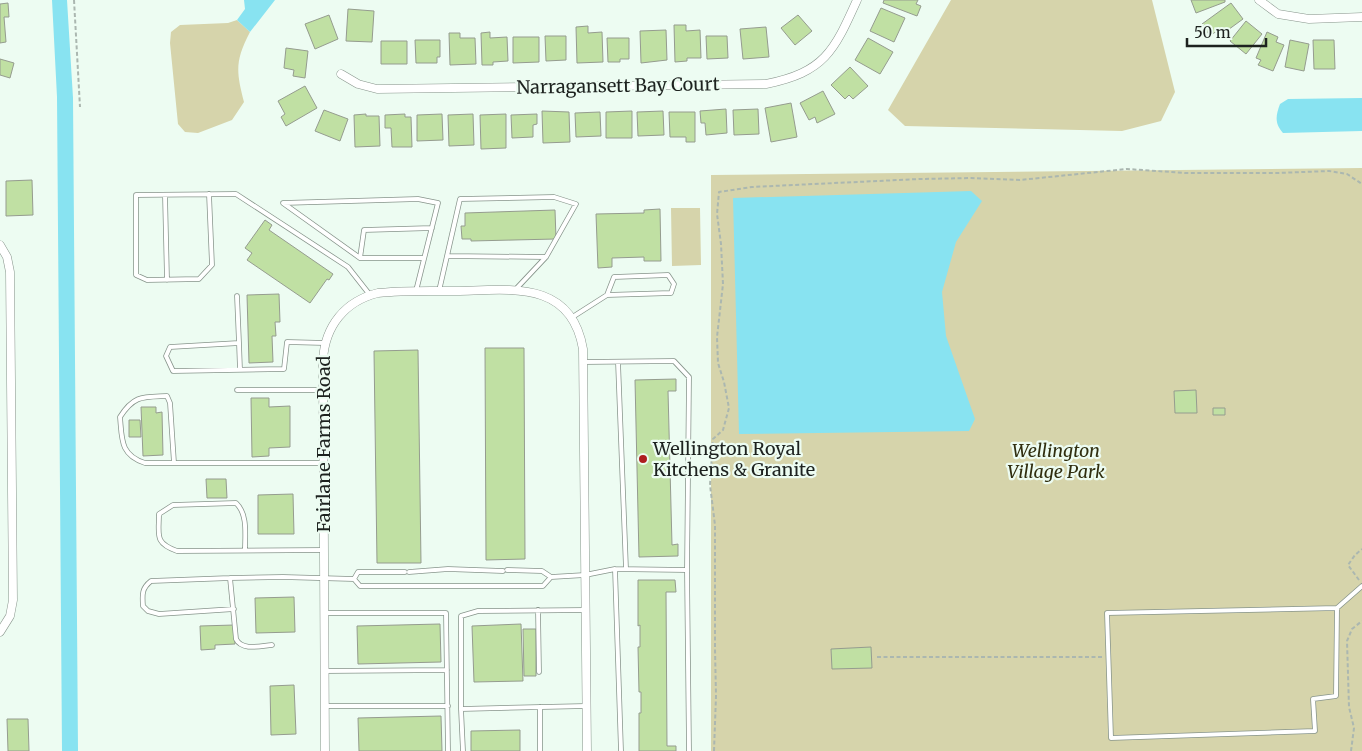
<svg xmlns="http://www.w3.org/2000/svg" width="1362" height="751" font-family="Merriweather,serif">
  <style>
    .green { fill: #d6d4ab }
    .water { fill: #88e3f1 }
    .building { fill: #c0e0a3; stroke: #959c8f }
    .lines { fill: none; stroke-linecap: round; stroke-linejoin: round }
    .lane-casing { stroke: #87948b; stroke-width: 5.5 }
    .street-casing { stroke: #87948b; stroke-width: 9 }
    .path { stroke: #abb7b0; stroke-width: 2; stroke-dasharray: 4 2.5; stroke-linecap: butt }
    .lane { stroke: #fff; stroke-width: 4 }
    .street { stroke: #fff; stroke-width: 8 }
    .poi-dot { fill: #ae1d1f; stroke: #edfcf2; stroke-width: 2 }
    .labels { text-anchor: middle; stroke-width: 4.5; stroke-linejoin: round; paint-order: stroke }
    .street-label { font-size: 18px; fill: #1d221f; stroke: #edfcf2 }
    .poi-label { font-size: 18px; fill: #1d221f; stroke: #edfcf2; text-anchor: start }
    .park-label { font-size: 18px; font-style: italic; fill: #302e0f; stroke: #edfcf2 }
  </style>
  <rect width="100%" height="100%" fill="#edfcf2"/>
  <path class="green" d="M951 0H1152L1175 92 1161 121 1122 131 905 126 888 110Z
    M237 20 250 32C235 61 236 71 244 102L232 120 198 133 185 132 178 124 170 43 171 32 180 25 228 23Z
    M1362 168V751H711V175Z
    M671 208H700L701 265 672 266Z"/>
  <path class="water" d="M52 0H67L73 98 78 751H62L57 97Z
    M244 0H275L250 32 237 20 245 9Z
    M1362 98V131L1283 133C1274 123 1276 115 1280 104L1288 99Z
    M971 191 982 201 956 242 942 292 946 336 975 419 969 431 739 434 733 198Z"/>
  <path class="building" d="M884 0H918L916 4 921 6 917 16 883 3Z
    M1191 0H1225V2L1196 13Z
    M8 3 9 17H4L6 42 0 43V4Z
    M1231 3 1243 19 1221 35 1218 30 1210 36 1202 24Z
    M881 8 905 18 894 42 870 31Z
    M348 9 374 11 372 42 346 41Z
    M329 15 338 39 315 49 305 24Z
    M798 15 812 31 795 45 781 28Z
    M1246 21 1262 34 1246 54 1230 41Z
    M674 25H686V31L700 30 701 58H687V61L675 62Z
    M588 26V33L602 32 603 62 577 63 576 27Z
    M766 27 769 57 743 59 740 29Z
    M666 30 667 60 641 63 640 31Z
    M490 32V38L507 37 508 61 493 62V65H482L481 33Z
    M1267 32 1278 37 1276 42 1284 45 1273 71 1258 65 1261 60 1256 58Z
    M449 33H460V38H475L476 64 450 65Z
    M545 36H566V60L546 61Z
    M706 36H727L728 58 707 59Z
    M513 37H539V62L513 63Z
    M607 38H629V59H620V62H608Z
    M868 38 893 52 880 74 855 60Z
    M415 40H440V57H437V63H416Z
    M1290 40 1309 44 1304 71 1285 67Z
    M1313 40H1334L1335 69H1314Z
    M381 41H407V64H381Z
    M286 48 308 51 305 78 293 76 294 70 284 68Z
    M0 59 14 63 10 78 0 75Z
    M850 67 868 86 853 99 849 95 845 99 831 85Z
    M305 86 317 108 286 126 281 117 285 114 278 101Z
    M823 91 835 114 817 123 815 117 809 120 800 103Z
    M791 103 797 137 771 142 765 108Z
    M726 109 727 133 706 135 705 123H701L700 111Z
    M758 109 759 134 734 135 733 110Z
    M324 110 348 119 340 141 315 131Z
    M542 111 569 112 570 142 543 143Z
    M632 111V138H606V112Z
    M663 111 664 135 638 136 637 112Z
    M600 112 601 136 576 137 575 113Z
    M669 112H695V142H686V137H670Z
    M366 114V116H379L380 146 355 147 354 115Z
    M405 114V117H411L412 147H392L391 128H385V115Z
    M442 114 443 140 417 141V115Z
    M473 114 474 145 449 146 448 115Z
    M506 114V148L481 149 480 115Z
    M537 114V124L533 125V137L512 138 511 115Z
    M32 180 33 215 6 216V181Z
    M660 209 661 261H644V257L612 258V267L598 268 596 214 644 213V210Z
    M555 210 556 239 471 241V239H462L461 226H465V213Z
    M265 220 272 225 269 230 333 274 329 280 327 279 310 303 247 260 252 253 245 248Z
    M279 294 280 322H275L276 336H272L273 362 249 363 247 295Z
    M485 348H524L525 559 486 560Z
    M418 350 421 563H377L374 351Z
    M676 379V391H668L672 545 678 544V556L639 557 635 380Z
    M1196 390 1197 413H1175L1174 391Z
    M251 398H269V407L290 406V447L269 448V456L252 457Z
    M141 407H156V413L162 412 163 455 143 456Z
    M1213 408H1225V415H1213Z
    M129 420H140L141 437H129Z
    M206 479H226L227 498H207Z
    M293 494 294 534H258V495Z
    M638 580H675L676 592H666L667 746H676V751H639V713H641V692H639L638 647H640V625L638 626Z
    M294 597 295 632 256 633 255 598Z
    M440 624 441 662 358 664 357 626Z
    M521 624 523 681 474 682 472 626Z
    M234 625 235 644 215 645V649L201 650 200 626Z
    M523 629H536V676H524Z
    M871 647 872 668 832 669 831 649Z
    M294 685 296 734 271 735 270 686Z
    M441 716 442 751H359L358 718Z
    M7 719H28L29 751H8Z
    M520 730V751H471V731Z"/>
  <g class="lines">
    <g class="lane-casing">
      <path id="lane" d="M209 194 212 265 199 279 147 280 136 275V195L236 194 348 267 370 295
        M165 195 167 280
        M447 256 546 257
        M360 258 364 230 432 228
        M416 291 438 203 418 199 283 203 360 258H424
        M439 291 460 199 554 197 576 204 546 257 515 290
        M237 296 239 343
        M571 318 607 295 671 293 674 284 668 275 614 277 607 295
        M584 362 674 361 689 377 687 570
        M618 362 626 569
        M240 370 239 343 170 347 166 356 173 371 284 369 287 342 325 343
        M237 390H323
        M174 463 170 403 167 396C143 397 134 395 120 417 122 439 120 455 145 463H324
        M245 550C245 535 248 514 236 503L173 505 159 514C159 535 154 543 177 551L324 550
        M615 569 621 751
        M507 570 542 571 551 577 585 575 615 569 687 570 689 751
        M409 572 448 569 503 571
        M230 578 151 581C142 588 142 594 143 606L148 611 159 614 234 609
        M354 579 358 572H405
        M1337 608 1336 696 1313 699 1315 731 1111 738 1107 613 1337 608 1362 586
        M538 610 539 672
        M585 610 478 611 461 616V709L586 706
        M325 613H446L448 751
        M272 645C260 646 242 651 236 639L230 578 283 577 354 579 360 586H543L551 577
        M325 671 447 670
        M325 706H448
        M540 707V751
        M461 709 463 751"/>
    </g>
    <g class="street-casing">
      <path id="street" d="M1259 0 1278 14 1309 19 1362 17
        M341 74 358 84 377 89 766 84C825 72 834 51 857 0
        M0 245 7 257 10 272 13 600 10 616 0 632
        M325 751 323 360C325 326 345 301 378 293 404 290 430 291 456 291 509 290 571 279 583 349L587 751"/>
    </g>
    <path class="path" d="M74 0 80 107
      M1359 580 1348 565 1355 555 1362 549
      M877 657H1102
      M714 751 716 696 715 649V525L710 485 713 439 723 430 729 408 724 382 718 363 717 337 723 284 721 244 717 214 719 192 752 187 919 179 971 178 1020 180 1127 169 1186 173H1277L1329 171 1347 174 1362 184
      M1351 751 1354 728 1349 707 1347 641 1352 629 1362 621"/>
    <use href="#lane" class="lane"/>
    <use href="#street" class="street"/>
  </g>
  <circle class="poi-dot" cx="643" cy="459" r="5"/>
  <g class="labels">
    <g class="street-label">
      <text transform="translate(618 86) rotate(-1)" y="6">Narragansett Bay Court</text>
      <text transform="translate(324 444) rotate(-90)" y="6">Fairlane Farms Road</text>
    </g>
    <g class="poi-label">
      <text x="653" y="455">Wellington Royal<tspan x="653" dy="21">Kitchens &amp; Granite</tspan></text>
    </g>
    <g class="park-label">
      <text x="1056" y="457">Wellington<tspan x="1056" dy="21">Village Park</tspan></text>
    </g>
  </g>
  <path d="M1187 38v8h79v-8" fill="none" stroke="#1d221f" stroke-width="2.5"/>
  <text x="1194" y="38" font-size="15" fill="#1d221f" stroke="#edfcf2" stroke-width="4" paint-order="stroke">50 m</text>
</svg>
